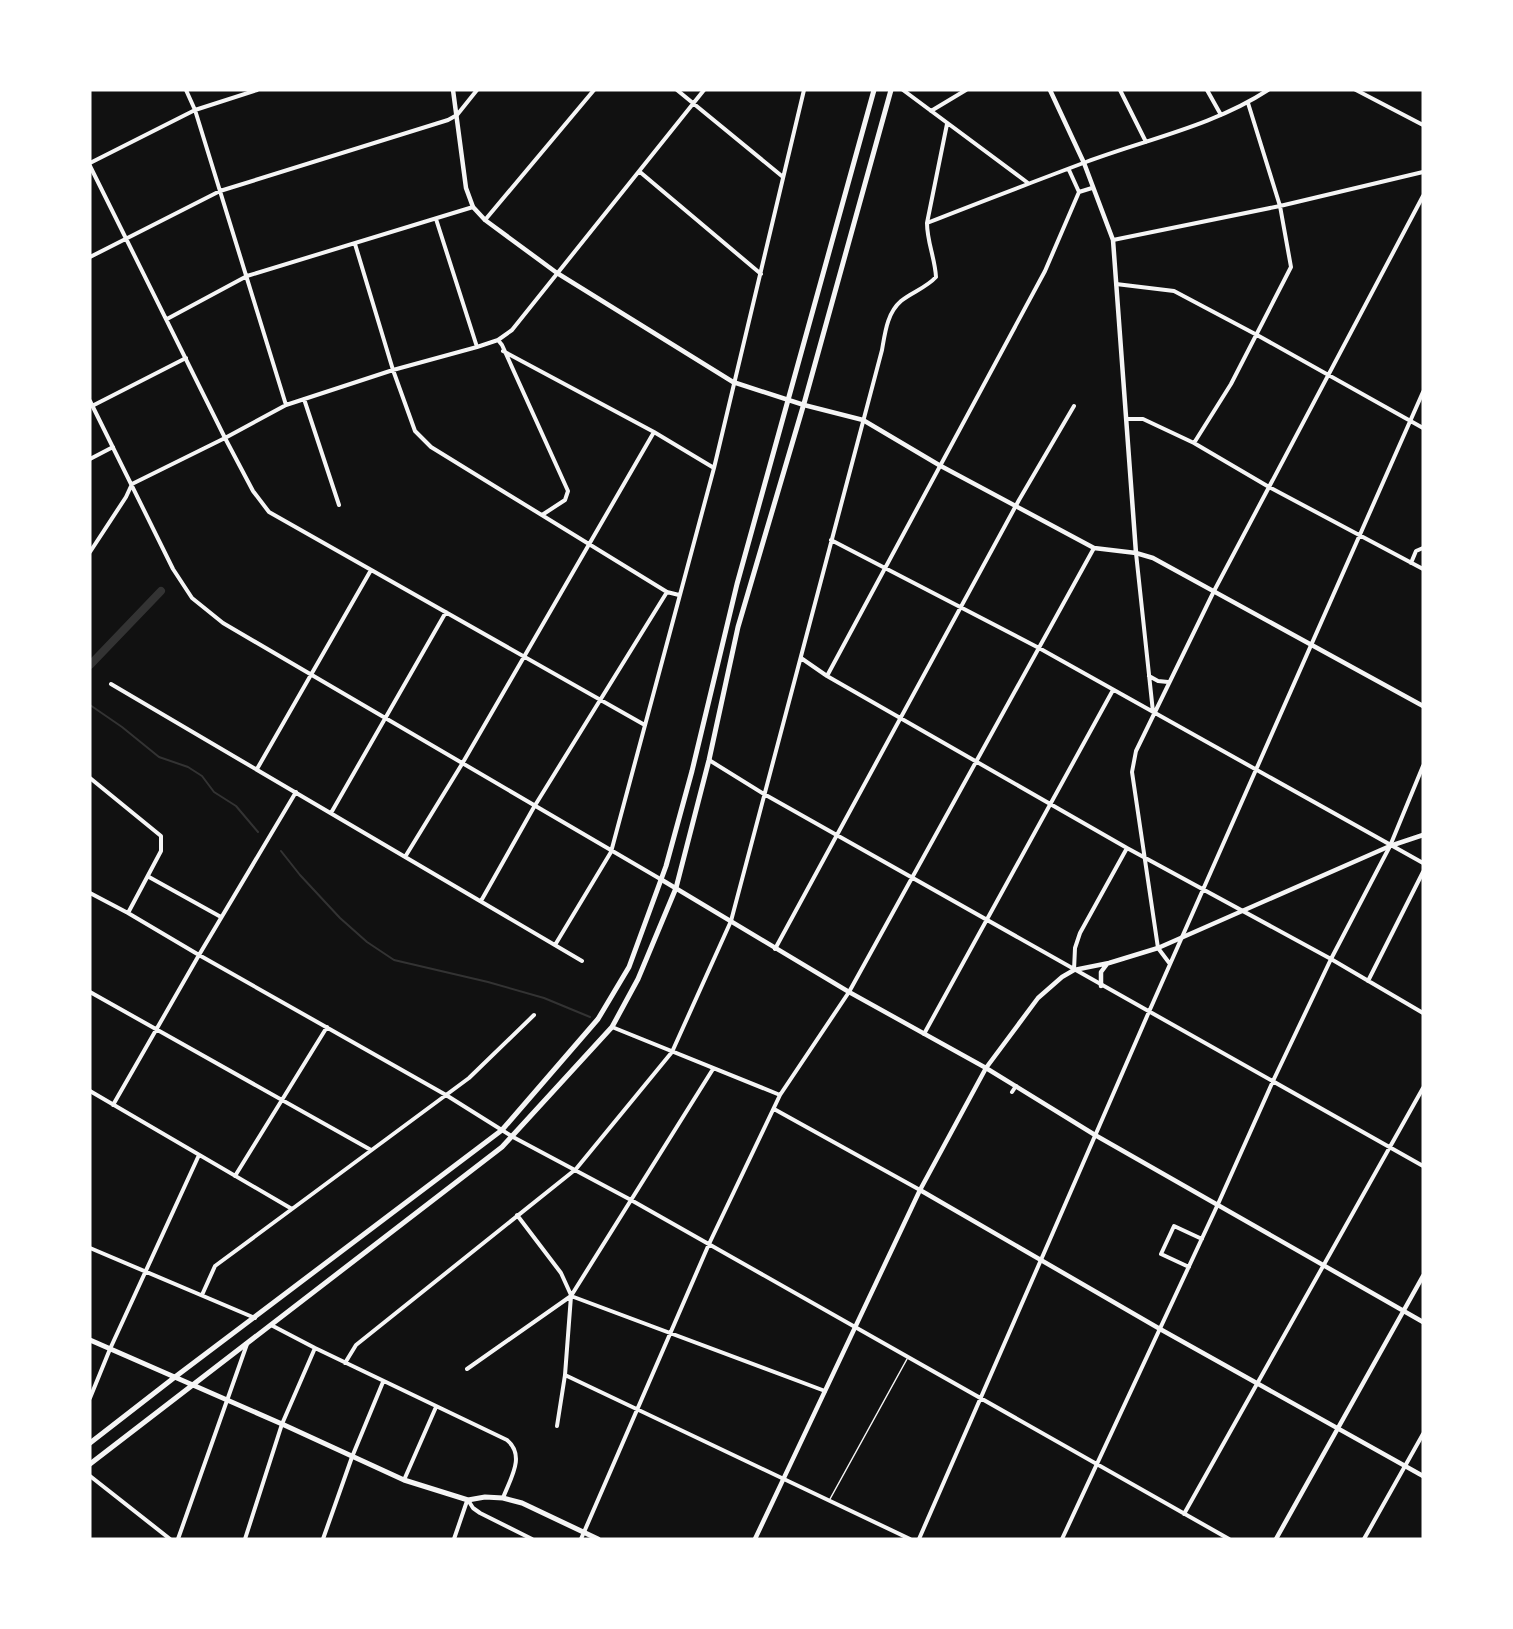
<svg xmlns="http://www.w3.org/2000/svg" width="1513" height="1629" font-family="'Varela Round',sans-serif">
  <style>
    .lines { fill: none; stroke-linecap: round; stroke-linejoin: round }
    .stream { stroke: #333; stroke-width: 2 }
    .canal { stroke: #333; stroke-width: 8 }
    .service { stroke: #f5f5f5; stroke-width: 1.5 }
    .minor { stroke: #f5f5f5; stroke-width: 4 }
    .tertiary { stroke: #f5f5f5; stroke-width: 4.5 }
    .secondary { stroke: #f5f5f5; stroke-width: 5 }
  </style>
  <rect width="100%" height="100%" fill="#111"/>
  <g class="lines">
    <path class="stream" d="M90 705 122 727 159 757 188 767 202 776 214 792 236 806 258 832
      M281 851 300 875 340 918 367 942 394 960 488 982 544 998 590 1017"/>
    <path class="canal" d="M90 665 161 591"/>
    <path class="service" d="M830 1499 907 1359"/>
    <path class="minor" d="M186 90 195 110 286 405
      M677 90 783 177
      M903 90 1028 183
      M1120 90 1146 142
      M1207 90 1221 115
      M1356 90 1423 125
      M931 111 966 90
      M90 163 195 110 257 90
      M90 166 225 438 253 491 269 512 643 724
      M1069 170 1079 192
      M640 172 761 274
      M436 219 477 347
      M485 220 594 90
      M927 223C980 202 1033 182 1086 162 1147 139 1213 126 1268 90
      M1113 240 1280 206 1423 172
      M355 244 393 370 415 431 431 447 667 592 679 595
      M90 257 220 191 448 120 457 115 477 90
      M1116 284 1174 291 1257 335 1423 428
      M167 319 247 276 473 207
      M498 340 502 345 568 491 565 500 542 515
      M503 351 654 432 714 468
      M304 399 339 505
      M90 401 173 569 192 598 223 623 662 880
      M92 406 186 358
      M1127 419H1143L1194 443 1269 487 1423 569
      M1194 443 1231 384 1291 267 1280 206 1248 103
      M90 459 113 447
      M831 540 1039 648 1423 863
      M90 552 126 497 132 484 225 438 286 405 393 370 477 347 498 340 512 330 704 90
      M1136 553 1153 712
      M1411 563 1416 551 1423 548
      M801 658 827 676 1127 848 1331 959 1423 1013
      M827 676 1045 271 1079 192 1092 188
      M1149 676 1158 681 1168 682
      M111 684 582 961
      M709 760 764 794 1423 1166
      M257 769 371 570
      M90 778 161 836V851L128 913
      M331 813 446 612
      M405 857 462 764 654 432
      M149 877 221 917
      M90 893 128 913 199 955 446 1095 513 1137 631 1200 1229 1539
      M481 901 534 807 667 592
      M555 945 611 852 714 468 804 90
      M775 949 1019 500 1074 406
      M1170 964 1158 948 1132 772 1136 751 1214 591 1423 196
      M1074 970 1075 948 1080 933 1127 848
      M1368 981 1423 872
      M90 992 371 1150
      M612 1027 780 1095
      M924 1034 1113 690
      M90 1091 292 1209
      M1012 1092 1016 1086
      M113 1105 199 955 296 792
      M774 1109 920 1190
      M235 1176 327 1027
      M517 1215 561 1273 571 1295
      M90 1248 255 1318
      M1189 1267 1161 1254 1174 1226 1202 1239
      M202 1295 215 1266 469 1078 534 1015
      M571 1296 825 1391
      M271 1325 315 1348 507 1440C526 1456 510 1479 503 1498
      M345 1363 356 1345 576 1169 672 1052 731 921 882 350C885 333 887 313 901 301 912 292 926 288 936 277 935 258 927 242 927 223L947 124
      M467 1369 571 1296
      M565 1375 910 1539
      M90 1398 110 1349 199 1155
      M557 1426 565 1375 571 1296 713 1069
      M90 1476 170 1539
      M404 1480 436 1407
      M468 1500 473 1508 480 1513 532 1539
      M1184 1514 1423 1088
      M178 1539 247 1344
      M245 1539 282 1424 315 1348
      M323 1539 352 1457 383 1382
      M454 1539 467 1501
      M581 1539 709 1244 780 1095 849 992 1094 548
      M919 1539C997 1364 1071 1189 1148 1014 1239 807 1332 600 1423 392
      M1062 1539 1218 1204 1273 1081 1331 959 1390 846 1423 766
      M1364 1539 1423 1434"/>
    <path class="tertiary" d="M453 90 466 188 473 207 485 220 557 273 733 382 804 405 863 420 939 465 1094 548 1136 553 1153 558 1423 706
      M1050 90 1084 163 1113 240 1136 553
      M662 880 849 992 986 1068 1095 1135 1423 1322
      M1101 986V972L1107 964
      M920 1190 1160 1329 1423 1476
      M755 1539 920 1190 986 1068 1038 998 1062 977 1074 970 1109 963 1158 948 1390 846 1423 835
      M1276 1539 1423 1276"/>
    <path class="secondary" d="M90 1340 282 1424 404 1480 468 1500 485 1497 503 1498 522 1503 598 1539
      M90 1443 175 1377 502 1130 598 1019 629 967 666 866 692 771 737 584 874 90
      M90 1464 502 1147 612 1027 638 979 676 888 709 760 738 627 805 400 891 90"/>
  </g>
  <rect width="1513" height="1629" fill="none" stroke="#ffffff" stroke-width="183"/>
</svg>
